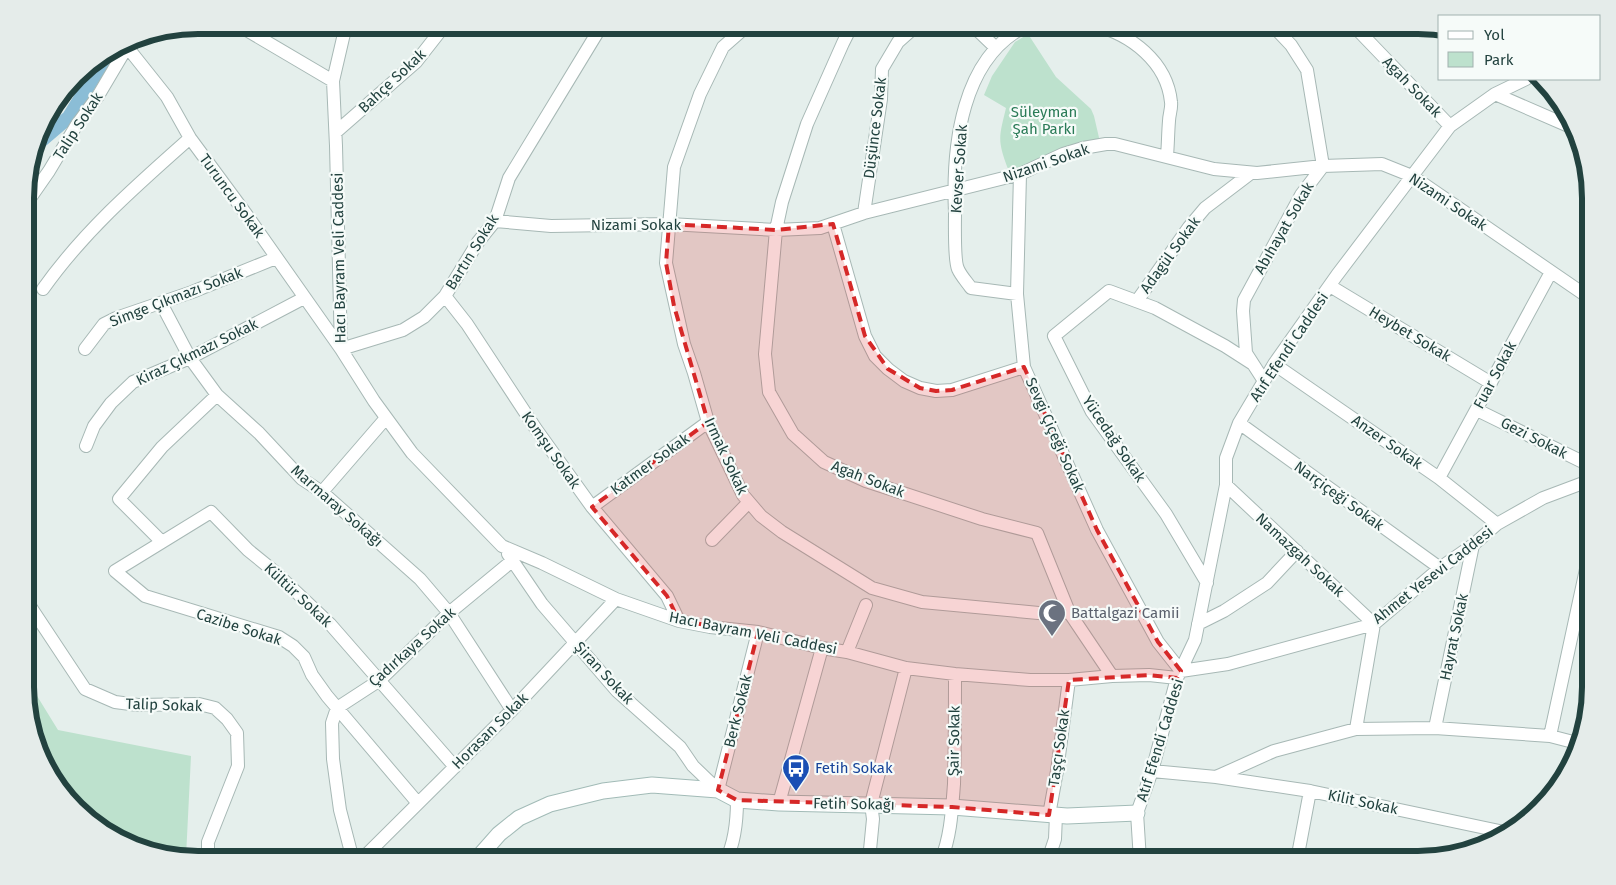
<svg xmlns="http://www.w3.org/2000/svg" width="1616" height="885" font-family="'Fira Sans',sans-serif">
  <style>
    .green { fill: #bde1cd }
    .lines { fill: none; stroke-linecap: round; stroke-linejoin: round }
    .canal { stroke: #8bbdd6; stroke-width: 14 }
    .street-casing { stroke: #a7b8b5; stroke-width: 14 }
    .secondary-casing { stroke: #a2bbb7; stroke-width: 17 }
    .street { stroke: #fff; stroke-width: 12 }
    .secondary { stroke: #fff; stroke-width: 15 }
    .marked { fill: #d62828; fill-opacity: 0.2; stroke: #d62828; stroke-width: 4; stroke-dasharray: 10 6; stroke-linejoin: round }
    .labels { text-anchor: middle; stroke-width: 4.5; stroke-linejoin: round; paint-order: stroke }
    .street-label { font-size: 15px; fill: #22423f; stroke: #f6fbf9 }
    .park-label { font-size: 15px; fill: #2a7b57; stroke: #f6fbf9 }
    .worship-label { font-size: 15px; fill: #5b616d; stroke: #f6fbf9; text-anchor: start }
    .transit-label { font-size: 15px; fill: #164399; stroke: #f6fbf9; text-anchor: start }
    .rim { fill: none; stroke: #22423f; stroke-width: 6 }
  </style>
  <rect width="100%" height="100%" fill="#e5efec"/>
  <path class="green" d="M1028 34 1056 77 1091 109 1094 116 1100 142 1020 168 1008 169C997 140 999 137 1006 108L984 95 992 76 1015 42Z
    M26 678 58 730 191 756 186 857 111 837 54 784 26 710Z"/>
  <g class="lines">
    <path class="canal" d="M35 146 69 117 109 52"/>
    <g class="street-casing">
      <path id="street" d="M238 25 333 81
        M346 25 333 81 336 146 341 349 374 401 412 453 502 546 542 563 616 599 679 621 710 627 758 632 822 648 847 652 906 668 955 674 1030 680H1069L1112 676 1149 675 1177 678
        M748 25 723 47 700 94 674 167 666 263 684 344 694 373 708 422 743 495 761 516 782 532 872 588 922 602 1049 614 1069 612
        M852 25 843 43 807 124 782 202 776 230 765 354 769 392 793 434 824 462 866 481 982 519 1037 533 1069 612 1112 676
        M972 25 996 48
        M1093 25C1131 34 1167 62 1171 102 1172 108 1169 115 1169 121 1168 133 1168 145 1167 156
        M1353 25 1450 126
        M124 43 167 97 190 138 246 214 341 349 403 330 424 317 445 296 478 242 495 221 509 178 602 25
        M1495 94 1571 127
        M336 132 416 62 445 25
        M1020 174 1017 294 1024 367 1097 530 1158 642 1181 671 1228 664 1374 624 1440 568 1473 545 1497 524 1543 498 1591 480
        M26 204 49 171 76 126 98 96 127 47 138 37
        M864 213 881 99 882 69 898 42 917 25
        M495 221 551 226 669 224 776 230 820 228 864 213 1020 174 1063 154 1083 148 1106 144H1115L1214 169 1257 173 1323 166 1382 164 1412 176 1591 299
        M833 224 865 336 875 356 888 369 904 381 920 388 936 391 952 390 1024 367
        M1330 286 1491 383
        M43 289C84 231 137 185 190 138
        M1017 294 971 288C967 282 961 276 958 269 954 261 955 224 955 213 952 147 961 56 1028 25
        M445 296 467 324 536 429 592 507 667 596 679 621
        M1137 301 1189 227 1205 208 1251 173
        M161 303 190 358 217 395 259 433 302 479 322 492 420 579 449 613 512 710
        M85 349 104 324 116 318 192 292 276 258
        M1274 364 1439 478 1497 524
        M1264 381 1246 353 1243 311 1244 300 1301 195 1323 166 1307 70 1291 45 1272 25
        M1477 410 1591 466
        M1239 423 1440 568
        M86 446 94 426 111 403 133 382 190 358 304 298
        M1439 478 1551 272
        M1226 485 1374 624 1356 729
        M322 492 386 418
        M592 507 708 422
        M712 540 749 502
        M162 542 119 499 162 447 217 395
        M508 554 542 604 617 691 680 747 693 766 718 790
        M1207 583 1166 514 1092 412 1054 336 1109 291 1155 308 1225 346 1253 364
        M26 600 85 689 115 702 138 705 199 704 215 708 227 719 237 733 238 766 208 842V860
        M1198 624 1224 611 1267 583 1297 551
        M847 652 866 605
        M1435 728 1473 545
        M1550 736 1591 546
        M1152 771 1216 777 1274 751 1356 729 1435 728 1550 736 1577 743
        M1216 777 1310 791 1509 833
        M718 790 758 632
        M417 802 327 696 312 675 304 657 293 646 279 637 145 596 115 571 211 512 248 550 275 572 330 624 455 767
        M779 803 822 648
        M1049 815 1057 771 1069 680
        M353 860 340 810 333 759 332 723 337 708 380 680 449 613 512 561
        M361 860 512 710 616 599
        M726 860C735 842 737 820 737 800
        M869 860 873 819 871 804 906 668
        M941 860C951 836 952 809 954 784 955 747 955 711 955 674
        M1048 860 1055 839 1056 815
        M1140 860 1137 813 1152 771 1177 678 1195 640 1226 485V458L1239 423 1274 364 1337 275 1450 126 1495 94 1526 79
        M1297 860 1310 791"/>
    </g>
    <g class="secondary-casing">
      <path id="secondary" d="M476 860 499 834 519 818 550 804 603 791 652 785 718 790 737 800 779 803 952 807 1067 816 1137 813"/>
    </g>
    <use href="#street" class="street"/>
    <use href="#secondary" class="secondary"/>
  </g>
  <path class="marked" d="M669 224 776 230 833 224 865 336 888 369 920 388 936 391 952 390 1024 367 1097 530 1158 642 1181 671 1177 678 1149 675 1069 680 1049 815 952 807 737 800 718 790 758 632 679 621 667 596 592 507 708 422 674 306 666 263Z"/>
  <defs>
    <g id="mosque-pin" transform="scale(1.4375)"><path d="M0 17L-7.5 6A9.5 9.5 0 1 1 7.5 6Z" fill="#6b7280" stroke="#f6fbf9"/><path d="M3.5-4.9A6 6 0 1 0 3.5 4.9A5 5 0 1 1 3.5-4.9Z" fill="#fff"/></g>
    <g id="bus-pin" transform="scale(1.4375)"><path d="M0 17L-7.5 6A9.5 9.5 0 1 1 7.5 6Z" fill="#1a4fb4" stroke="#f6fbf9"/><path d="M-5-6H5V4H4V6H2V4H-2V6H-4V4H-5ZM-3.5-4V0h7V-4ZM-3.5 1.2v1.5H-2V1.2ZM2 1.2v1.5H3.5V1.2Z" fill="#fff"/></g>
  </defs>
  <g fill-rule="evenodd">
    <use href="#mosque-pin" x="1052" y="613"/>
    <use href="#bus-pin" x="796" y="768"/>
  </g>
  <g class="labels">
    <g class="street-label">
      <text transform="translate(392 81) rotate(-43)" y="5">Bahçe Sokak</text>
      <text transform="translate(1412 87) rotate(46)" y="5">Agah Sokak</text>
      <text transform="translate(78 126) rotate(-57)" y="5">Talip Sokak</text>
      <text transform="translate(875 128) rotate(-83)" y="5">Düşünce Sokak</text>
      <text transform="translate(1046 163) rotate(-19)" y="5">Nizami Sokak</text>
      <text transform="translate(959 169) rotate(-86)" y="5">Kevser Sokak</text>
      <text transform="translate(232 196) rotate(54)" y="5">Turuncu Sokak</text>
      <text transform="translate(1448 202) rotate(34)" y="5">Nizami Sokak</text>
      <text x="636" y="230">Nizami Sokak</text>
      <text transform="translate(1284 228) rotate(-60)" y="5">Abıhayat Sokak</text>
      <text transform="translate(472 252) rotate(-58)" y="5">Bartın Sokak</text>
      <text transform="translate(1170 255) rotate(-54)" y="5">Adagül Sokak</text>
      <text transform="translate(339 258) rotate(-91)" y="5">Hacı Bayram Veli Caddesi</text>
      <text transform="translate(176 297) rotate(-21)" y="5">Simge Çıkmazı Sokak</text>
      <text transform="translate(1410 334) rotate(31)" y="5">Heybet Sokak</text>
      <text transform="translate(1289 347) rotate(-56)" y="5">Atıf Efendi Caddesi</text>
      <text transform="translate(197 352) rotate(-26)" y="5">Kiraz Çıkmazı Sokak</text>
      <text transform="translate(1495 375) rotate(-62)" y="5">Fuar Sokak</text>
      <text transform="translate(1055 435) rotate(66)" y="5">Sevgi Çiçeği Sokak</text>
      <text transform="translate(1534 438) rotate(27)" y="5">Gezi Sokak</text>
      <text transform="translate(1114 439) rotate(56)" y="5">Yücedağ Sokak</text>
      <text transform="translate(1387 442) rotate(35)" y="5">Anzer Sokak</text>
      <text transform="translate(551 450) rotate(55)" y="5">Komşu Sokak</text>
      <text transform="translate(726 456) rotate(65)" y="5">Irmak Sokak</text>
      <text transform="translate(650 464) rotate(-36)" y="5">Katmer Sokak</text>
      <text transform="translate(868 479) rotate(21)" y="5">Agah Sokak</text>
      <text transform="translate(1339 496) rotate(36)" y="5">Narçiçeği Sokak</text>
      <text transform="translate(337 506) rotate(41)" y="5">Marmaray Sokağı</text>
      <text transform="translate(1300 555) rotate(43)" y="5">Namazgah Sokak</text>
      <text transform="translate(1433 575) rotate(-38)" y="5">Ahmet Yesevi Caddesi</text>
      <text transform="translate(298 595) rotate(43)" y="5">Kültür Sokak</text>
      <text transform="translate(239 627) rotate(18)" y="5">Cazibe Sokak</text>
      <text transform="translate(753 633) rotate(11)" y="5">Hacı Bayram Veli Caddesi</text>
      <text transform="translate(1454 637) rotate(-78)" y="5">Hayrat Sokak</text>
      <text transform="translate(412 647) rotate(-42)" y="5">Çadırkaya Sokak</text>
      <text transform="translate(604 673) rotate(47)" y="5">Şiran Sokak</text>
      <text transform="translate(164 705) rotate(2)" y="5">Talip Sokak</text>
      <text transform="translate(738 711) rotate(-76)" y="5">Berk Sokak</text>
      <text transform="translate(490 731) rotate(-45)" y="5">Horasan Sokak</text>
      <text transform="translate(1160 740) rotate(-73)" y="5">Atıf Efendi Caddesi</text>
      <text transform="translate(954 741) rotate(-89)" y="5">Şair Sokak</text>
      <text transform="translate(1059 748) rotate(-82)" y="5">Taşçı Sokak</text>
      <text transform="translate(1363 802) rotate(12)" y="5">Kilit Sokak</text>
      <text transform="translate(854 804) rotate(1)" y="5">Fetih Sokağı</text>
    </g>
    <g class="park-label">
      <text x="1044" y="117">Süleyman<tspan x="1044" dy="17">Şah Parkı</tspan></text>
    </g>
    <g class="worship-label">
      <text x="1071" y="618">Battalgazi Camii</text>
    </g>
    <g class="transit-label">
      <text x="815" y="773">Fetih Sokak</text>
    </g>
  </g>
  <path d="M0 0H1616V885H0ZM198 34H1418A164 164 0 0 1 1582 198V687A164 164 0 0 1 1418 851H198A164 164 0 0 1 34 687V198A164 164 0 0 1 198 34Z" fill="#e5ecea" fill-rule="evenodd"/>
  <path class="rim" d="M198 34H1418A164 164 0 0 1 1582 198V687A164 164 0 0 1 1418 851H198A164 164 0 0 1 34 687V198A164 164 0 0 1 198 34Z"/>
  <rect x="1438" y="15" width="162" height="65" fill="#f6fbf9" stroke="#a1b1af"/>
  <rect x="1448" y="31" width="25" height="8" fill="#ffffff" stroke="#a1b1af"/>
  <text x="1484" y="40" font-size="15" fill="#22423f">Yol</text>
  <rect x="1448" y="52" width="25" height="15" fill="#bde1cd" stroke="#a1b1af"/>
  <text x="1484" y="65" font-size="15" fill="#22423f">Park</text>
</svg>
